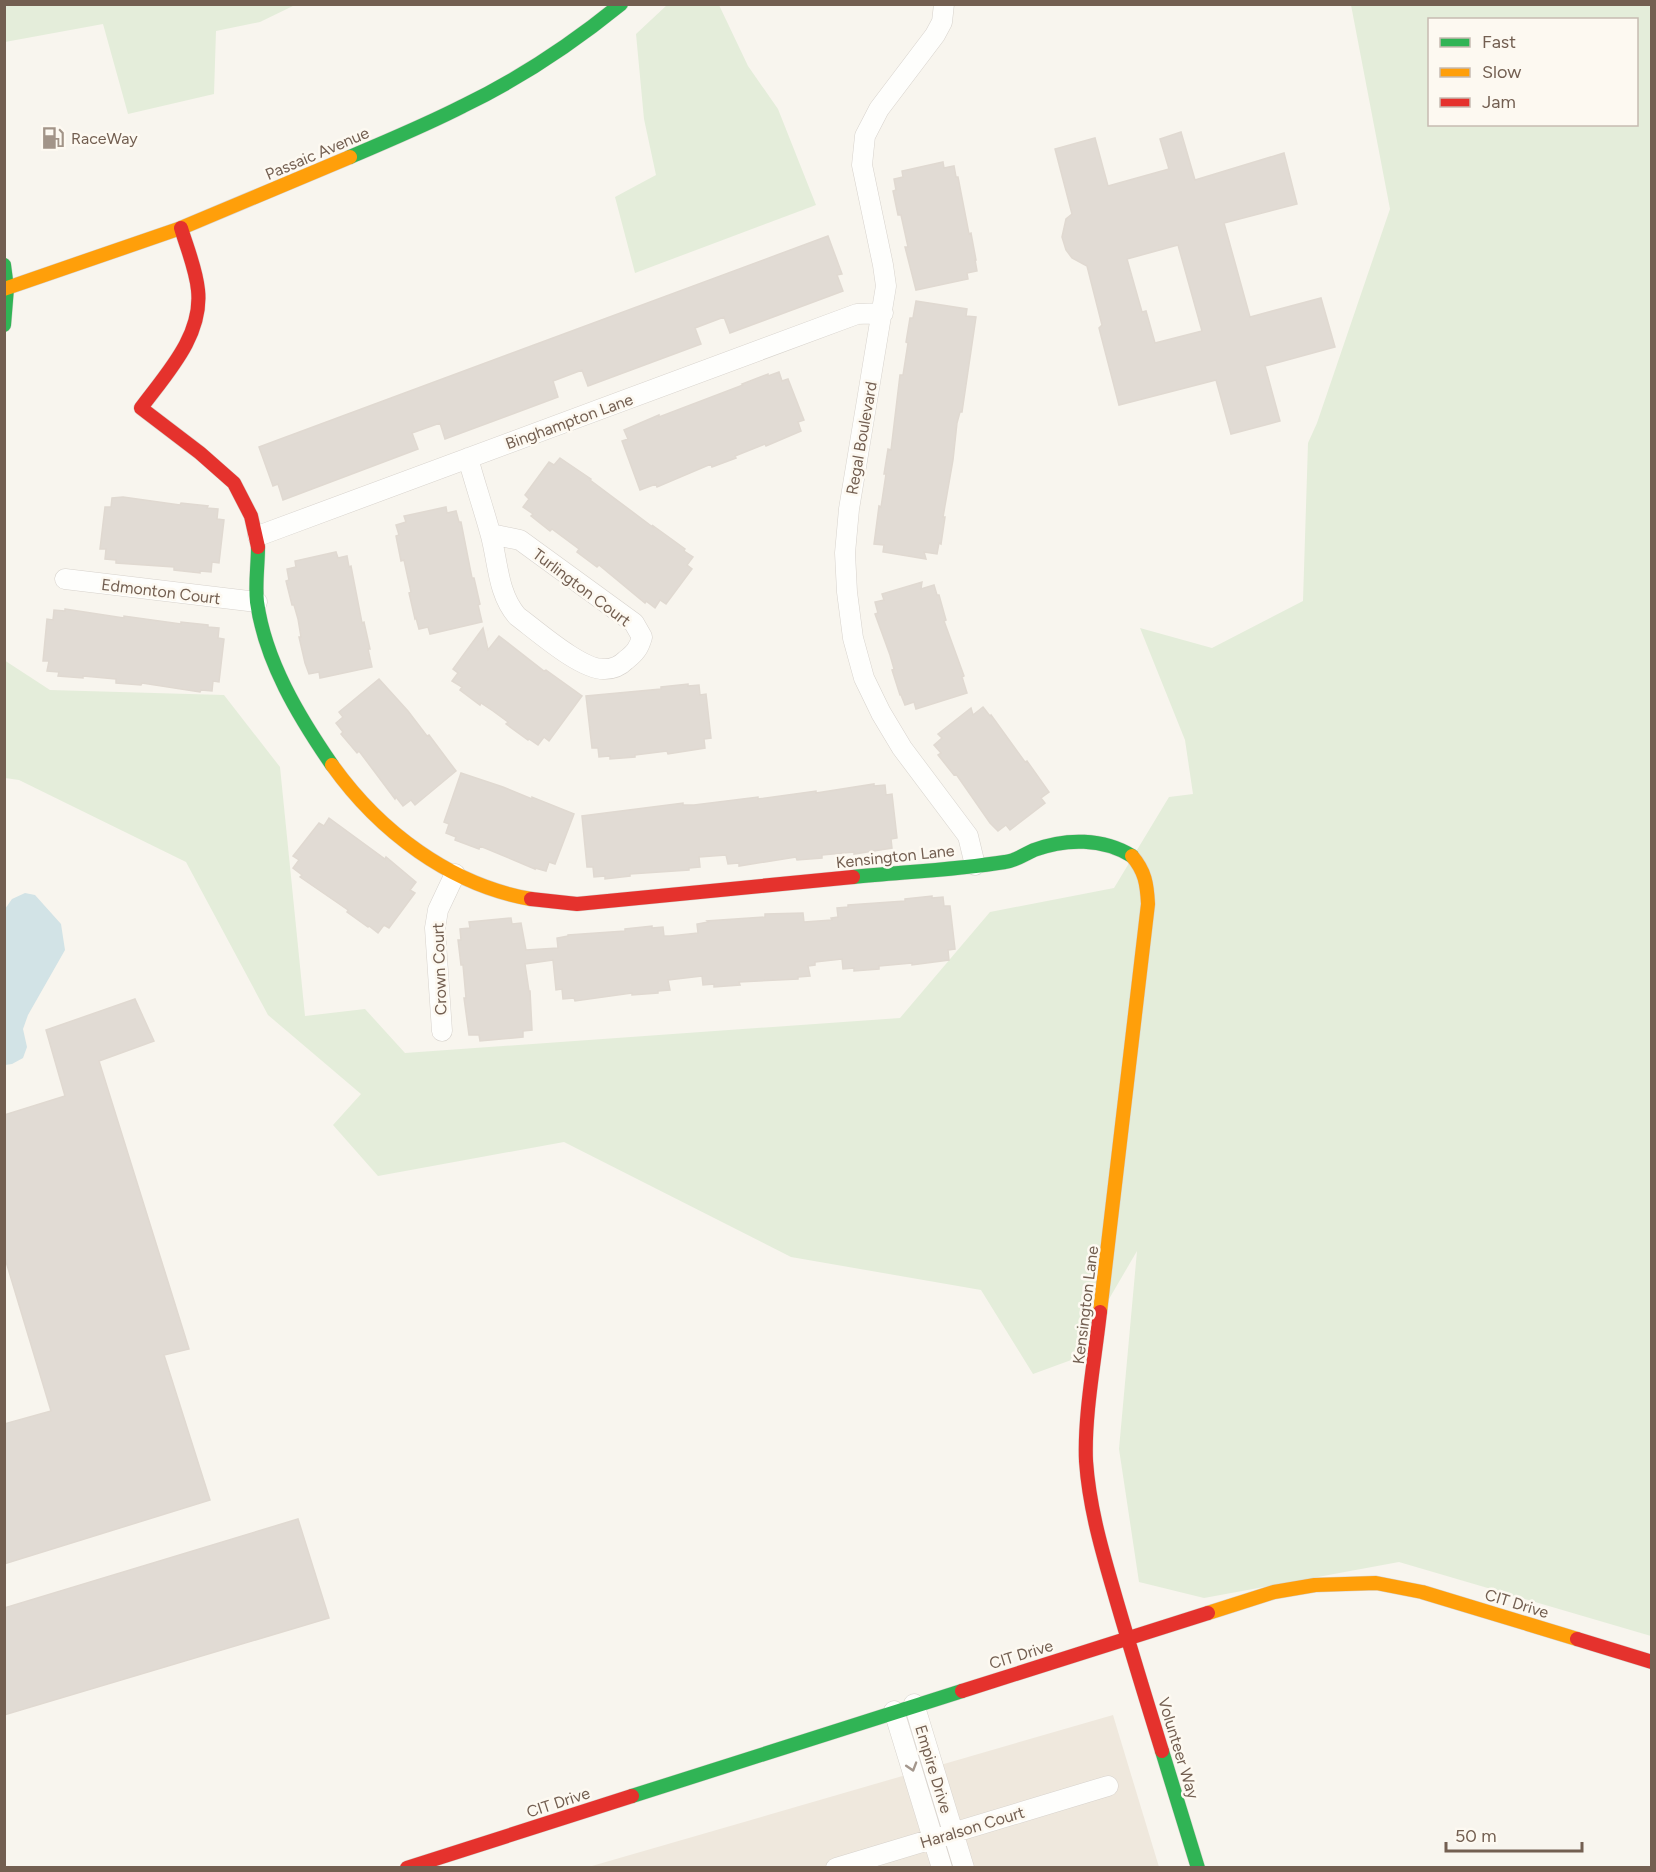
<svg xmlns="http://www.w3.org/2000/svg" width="1656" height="1872" font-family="Figtree,sans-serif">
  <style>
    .residential { fill: #efe8dd }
    .green { fill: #e4edda; fill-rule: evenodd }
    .water { fill: #d2e3e6 }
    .building { fill: #e1dbd4; stroke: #e0d9d1; stroke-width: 1.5; fill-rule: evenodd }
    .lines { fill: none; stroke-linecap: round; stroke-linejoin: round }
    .street-casing { stroke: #d7d2cc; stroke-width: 21 }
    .fast-casing { stroke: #d7d2cc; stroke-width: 15 }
    .slow-casing { stroke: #d7d2cc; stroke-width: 15 }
    .jam-casing { stroke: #d7d2cc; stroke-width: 15 }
    .street { stroke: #fefefc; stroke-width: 20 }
    .fast { stroke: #30b455; stroke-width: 14 }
    .slow { stroke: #ff9f0a; stroke-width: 14 }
    .jam { stroke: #e5322d; stroke-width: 14 }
    .oneway { stroke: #a4978d }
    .labels { text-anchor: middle; stroke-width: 5; stroke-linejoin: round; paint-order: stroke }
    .poi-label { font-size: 16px; fill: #735f51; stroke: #fdf9f1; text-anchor: start }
    .street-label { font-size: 16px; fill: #735f51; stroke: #fdf9f1 }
  </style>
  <rect width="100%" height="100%" fill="#f8f5ee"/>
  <path class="residential" d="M1113 1715 1159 1867 585 1868Z"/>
  <path class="green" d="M5 4H295V5L260 22 216 31 214 94 128 114 103 24 5 42Z
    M667 5H719L748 66 778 109 816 205 635 273 615 197 656 175 644 119 636 34Z
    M1351 5H1651V1636L1399 1562 1204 1598 1139 1582 1119 1449 1137 1251 1074 1359 1033 1374 981 1290 791 1257 564 1142 378 1176 333 1125 361 1094 268 1015 186 862 19 780 5 778 4 660 50 690 224 695 280 767 305 1016 365 1009 405 1053 900 1018 990 912 1114 888 1169 797 1193 794 1185 740 1140 628 1212 648 1303 601 1308 443 1317 423 1390 209ZM1430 20H1636V124H1430Z"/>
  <path class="water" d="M25 893 35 895 61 924 65 950 28 1015 23 1029 27 1047 23 1058 12 1064 5 1065V909L12 899Z"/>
  <path class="building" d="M1181 132 1195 180 1284 153 1297 204 1224 223 1250 317 1321 298 1335 347 1265 366 1280 421 1231 434 1216 380 1119 405 1099 328 1102 325 1087 266 1072 258 1066 250 1062 237 1066 219 1072 214 1055 149 1095 138 1108 186 1169 169 1160 139ZM1178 245 1202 331 1155 343 1146 311 1142 312 1127 259Z
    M943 162 944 168 954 166 956 177H958L969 234 971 233 976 260H975L977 271 967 273 968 279 916 290 905 247H908L901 215H898L893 191 896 190 894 179 903 177 902 171Z
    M828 236 842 274 837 275 843 291 730 333 724 317 695 328 701 344 588 386 582 370 553 381 558 397 445 439 440 423 412 433 418 449 283 500 278 484 273 486 259 447Z
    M916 301 967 309 966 316 976 317 962 412H960L957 423 953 460 943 517H945L941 544 939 543 937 554 924 552 926 559 883 552 884 545 874 544 879 506 881 507 886 474H884L888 449 891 450 900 375H903L908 343 906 342 910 318H913Z
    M779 372 782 381 788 379 804 420 798 422 801 431 766 446 765 444 735 456 736 458 712 467 711 464 657 487 656 484 640 490 622 441 628 439 624 430 659 415V417L743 385 742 384 768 374V376Z
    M560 458 591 479 590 480 654 528 652 525 685 549 684 551 693 557 687 565 692 569 666 604 660 600 655 608 646 601 645 603 599 565 597 567 577 552 579 549 552 529 550 531 531 516 533 514 523 507 529 499 525 495 549 462 554 465Z
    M123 497 180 505 181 503 208 506 207 508 218 509 217 519 224 520 219 563 212 562 211 572 200 571V573L174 570V567L116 563V560L105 559 106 549H100L105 507H111L112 498Z
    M446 507 447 513 456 511 459 522H461L472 578H474L480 604 478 605 482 622 430 634 428 627 419 629 416 618 415 619 409 593 411 592 407 574 404 560 401 561 396 536 399 535 396 525 406 522 404 516Z
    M336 552 338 558 347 556 349 567 351 566 362 623 364 622 370 649H368L372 667 320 678 319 672 309 674 305 663 299 637H301L298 619 294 605H292L286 581 289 580 287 569 296 567 295 561Z
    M922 582 921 589 934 585 937 595H939L946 620 944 621 964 676 962 677 967 693 916 709 914 702 905 705 901 695H900L892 670 894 669 890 655 875 614 878 613 875 602 884 600 882 594Z
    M65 609 124 618V616L181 624V622L208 625V627L219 628 218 638 224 639 219 682 213 681 212 691 201 690 200 692 142 683 141 685 116 683V679L83 676V678L58 676 59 672 47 671 49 661H43L47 619 53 620 54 610 65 611Z
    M483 628 488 650 499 636 544 671 546 670 582 696 549 741 544 737 538 745 529 739 528 740 506 724 508 722 493 711 481 703 480 705 460 690 462 687 452 681 458 673 453 669Z
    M379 679 408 711 427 736 429 735 456 771 415 805 411 800 403 806 396 797 395 799 359 751 357 753 341 734 343 732 336 723 343 717 339 712Z
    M688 684V686L699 685 700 695 706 694 711 738 704 739 705 748 668 754 667 751 635 755V757L610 759V756L599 757 598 748H592L586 696 661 689V687Z
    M983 707 990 716 991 715 1025 762 1027 761 1049 792 1041 798 1045 803 1010 830 1006 825 998 831 990 823 956 774 954 775 938 755 941 753 934 745 942 738 938 734 971 708 973 715Z
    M461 773 503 787 532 799V797L574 814 555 864 549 862 546 871 535 868V869L480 846 479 849 455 840 456 837 446 833 449 824 444 822Z
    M874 784V786L885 785 886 795 892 794 897 838 891 839 892 848 854 854V852L822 855V858L797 860 796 857 739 866V863L728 864 726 855 699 857 700 867 689 868V870L630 874V876L605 879V876L594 877 593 867H587L582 816 683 803V805H694L758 797V799L816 791V793Z
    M329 818 385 859 386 857 416 882 410 890 415 893 389 928 384 925 378 933 369 926 368 927 347 912 348 910 300 877 302 875 293 868 299 860 293 856 319 823 324 826Z
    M932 896V898L943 897 944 906H950L955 949 948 950 949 960 912 965V963L879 966V969L854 971V968L843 969 842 959 815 962V965L808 966 810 976 798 977V979L739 982 740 985 714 987V984L703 985 702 976 668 980 670 990 658 991V993L632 995V993L575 1001 574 998 563 999 562 989 556 990 553 960 525 964 529 991H530L532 1030 523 1031V1037L480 1041 479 1035H469L464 998H466L463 965H461L458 940H461L460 929 470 928 469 922 511 918 512 924 521 923 526 950 558 948 557 938 568 936V935L625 931V929L652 926V928L663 927 664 936H670L698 933 697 924 708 922 707 921 765 917V914L803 913 804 922 832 920 831 918 838 917 837 908 848 907V905L905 901V899Z
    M135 999 154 1041 99 1061 189 1349 164 1355 210 1500 4 1564V1424L51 1411 4 1255V1115L65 1096 46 1030Z
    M298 1519 329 1618 4 1715V1608Z"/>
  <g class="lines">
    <g class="street-casing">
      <path id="street" d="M944 4 942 22 935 35 879 109 865 136 862 165 883 265 886 286 849 509 845 553 847 592 853 638 864 678 881 713 902 748 968 836 975 865
        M468 458C475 484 484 510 491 536 498 563 498 594 517 616 536 630 582 671 605 669 613 669 621 665 626 660 635 653 639 648 642 637L634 623 520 540 491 534
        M258 536 857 314 883 313
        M65 579 257 602
        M442 1031 435 928 438 910 455 874
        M914 1704 964 1868
        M894 1711 942 1868
        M836 1868 1108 1786"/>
    </g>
    <g class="fast-casing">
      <path id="fast" d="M350 157C387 141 426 125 463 106 519 79 573 43 621 4
        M4 265 7 288 4 325
        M258 547C258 565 255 584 257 602 265 661 299 717 332 765
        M853 877C903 872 955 870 1005 862 1015 861 1025 854 1034 850 1066 838 1103 838 1132 856
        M1162 1751 1198 1868
        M632 1796 962 1691"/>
    </g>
    <g class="slow-casing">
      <path id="slow" d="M4 289 181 228 350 157
        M332 765C379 831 450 885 531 899
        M1100 1312 1148 904C1147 884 1145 871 1132 856
        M1208 1613 1274 1592 1315 1585 1376 1583 1422 1592 1577 1639"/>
    </g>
    <g class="jam-casing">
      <path id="jam" d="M181 228C187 248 196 269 198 290 203 336 166 374 141 408L200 453 234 483 251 516 258 547
        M531 899 577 904 853 877
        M1100 1312C1095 1358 1084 1416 1086 1461 1089 1504 1100 1544 1112 1585 1128 1641 1145 1696 1162 1751
        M1577 1639 1652 1662
        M962 1691 1208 1613
        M407 1868 632 1796"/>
    </g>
    <use href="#street" class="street"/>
    <use href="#fast" class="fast"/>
    <use href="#slow" class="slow"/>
    <use href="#jam" class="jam"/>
  </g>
  <defs><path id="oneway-chevron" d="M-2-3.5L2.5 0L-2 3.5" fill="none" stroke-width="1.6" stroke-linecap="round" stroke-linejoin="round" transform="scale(1.5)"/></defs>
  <use class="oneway" href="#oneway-chevron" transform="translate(912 1767) rotate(73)"/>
  <defs>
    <g id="fuel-bare" transform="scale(1.8)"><path d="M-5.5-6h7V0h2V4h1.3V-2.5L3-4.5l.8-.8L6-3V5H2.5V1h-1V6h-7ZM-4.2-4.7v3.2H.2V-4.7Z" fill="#a29488" stroke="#fdf9f1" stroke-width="2.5" paint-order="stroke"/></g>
  </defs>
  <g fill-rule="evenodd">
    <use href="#fuel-bare" x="53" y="138"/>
  </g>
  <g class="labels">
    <g class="poi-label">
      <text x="71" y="144">RaceWay</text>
    </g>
    <g class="street-label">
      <text transform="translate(317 153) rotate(-23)" y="6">Passaic Avenue</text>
      <text transform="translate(569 421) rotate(-20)" y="6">Binghampton Lane</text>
      <text transform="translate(861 438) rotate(-80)" y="6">Regal Boulevard</text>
      <text transform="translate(582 587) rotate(37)" y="6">Turlington Court</text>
      <text transform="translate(161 591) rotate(7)" y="6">Edmonton Court</text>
      <text transform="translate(895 856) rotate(-6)" y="6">Kensington Lane</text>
      <text transform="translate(439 969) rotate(-92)" y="6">Crown Court</text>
      <text transform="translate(1085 1305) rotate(-83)" y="6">Kensington Lane</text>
      <text transform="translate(1517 1603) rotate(17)" y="6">CIT Drive</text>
      <text transform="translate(1021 1654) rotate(-17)" y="6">CIT Drive</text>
      <text transform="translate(1179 1748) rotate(73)" y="6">Volunteer Way</text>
      <text transform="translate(934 1769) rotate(73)" y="6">Empire Drive</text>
      <text transform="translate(558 1802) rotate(-18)" y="6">CIT Drive</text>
      <text transform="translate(972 1827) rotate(-17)" y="6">Haralson Court</text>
    </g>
  </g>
  <rect width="1656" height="1872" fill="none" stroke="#735f51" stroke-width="12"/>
  <rect x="1428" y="18" width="210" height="108" fill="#fdf9f1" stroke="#c6bbb1" stroke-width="1.5"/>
  <rect x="1440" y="38" width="30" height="9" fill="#30b455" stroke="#c6bbb1" stroke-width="1.5"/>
  <text x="1482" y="48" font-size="18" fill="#735f51">Fast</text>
  <rect x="1440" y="68" width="30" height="9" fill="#ff9f0a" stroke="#c6bbb1" stroke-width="1.5"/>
  <text x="1482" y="78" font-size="18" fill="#735f51">Slow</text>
  <rect x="1440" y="98" width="30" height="9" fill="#e5322d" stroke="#c6bbb1" stroke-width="1.5"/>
  <text x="1482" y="108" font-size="18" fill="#735f51">Jam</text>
  <path d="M1446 1842v9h136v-9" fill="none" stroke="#735f51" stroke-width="3"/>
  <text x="1455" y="1842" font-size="18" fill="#735f51" stroke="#fdf9f1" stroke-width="4.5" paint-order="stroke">50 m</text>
</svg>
